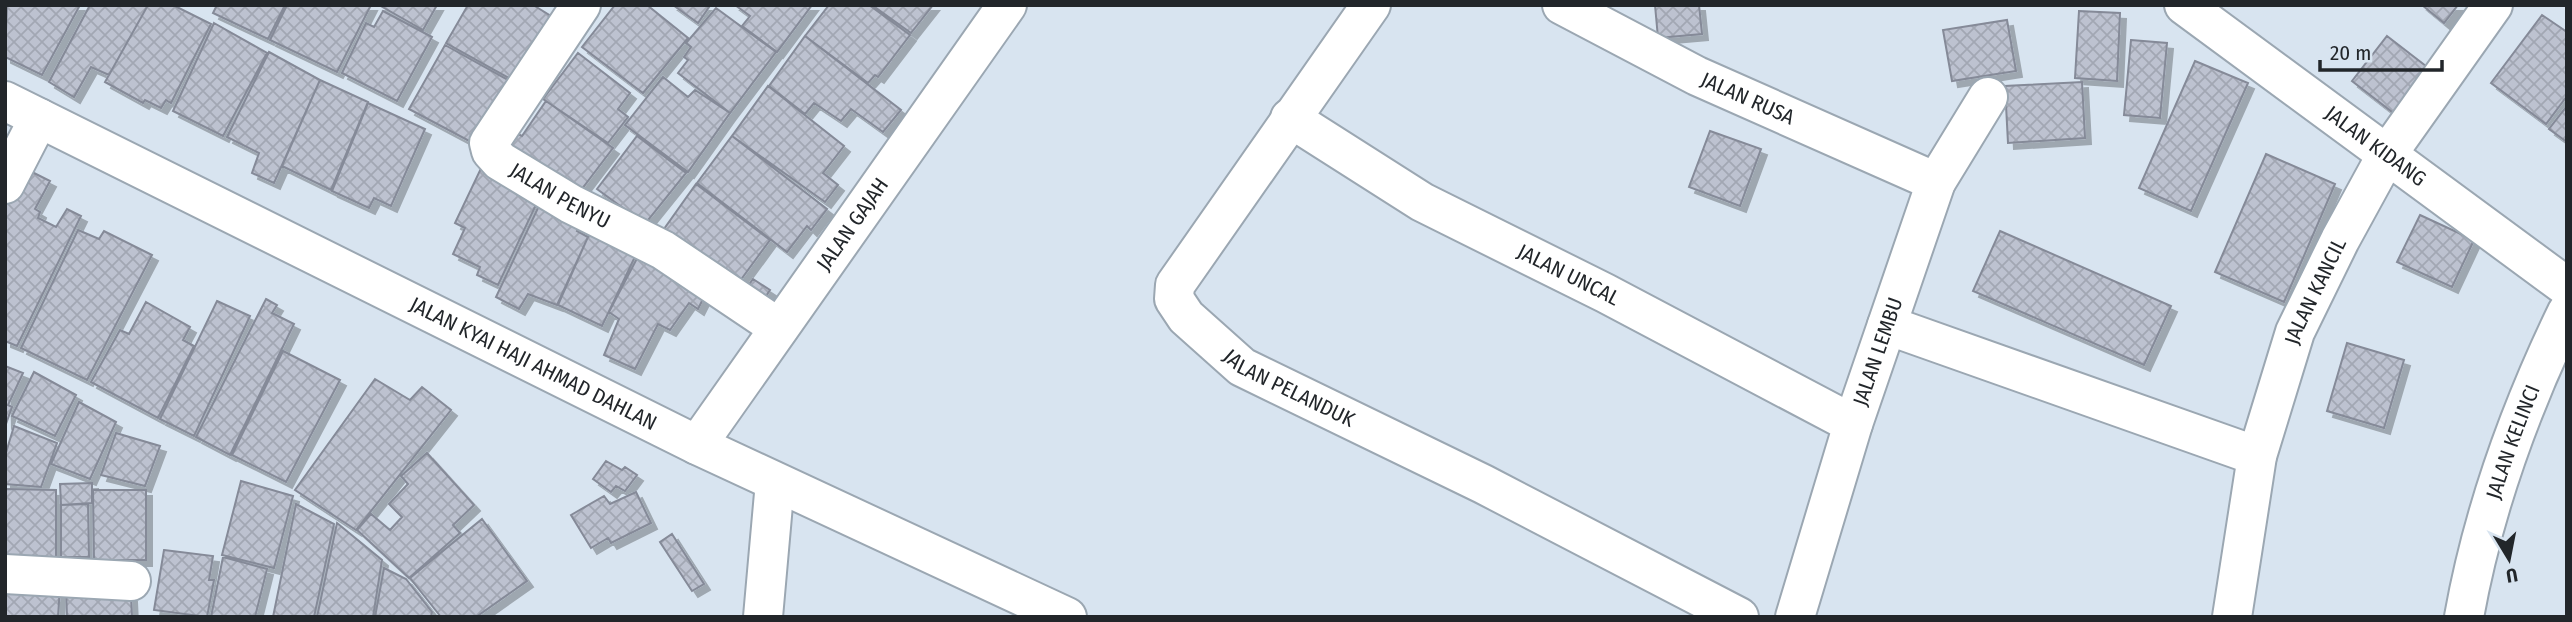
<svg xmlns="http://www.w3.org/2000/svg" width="2572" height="622" font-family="'Fira Sans Condensed',sans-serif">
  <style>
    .building { fill: url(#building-cross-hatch); stroke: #858a98; stroke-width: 2; filter: url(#shadow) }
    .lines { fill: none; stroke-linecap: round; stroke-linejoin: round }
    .minor-casing { stroke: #9ba7b2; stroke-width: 42 }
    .major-casing { stroke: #9ba7b2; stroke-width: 42 }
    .minor { stroke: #fff; stroke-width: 38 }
    .major { stroke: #fff; stroke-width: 38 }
    .labels { text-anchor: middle; stroke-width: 5; stroke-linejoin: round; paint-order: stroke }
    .street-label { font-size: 21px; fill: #22262a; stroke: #d8e4f0 }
  </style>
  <defs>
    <pattern id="building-cross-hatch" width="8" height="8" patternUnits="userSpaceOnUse" patternTransform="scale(1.75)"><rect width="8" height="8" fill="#bdc2d0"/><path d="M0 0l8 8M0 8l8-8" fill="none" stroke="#a2a7b3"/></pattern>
    <filter id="shadow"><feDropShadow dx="6" dy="6" stdDeviation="0" flood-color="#0004"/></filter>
  </defs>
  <rect width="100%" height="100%" fill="#d8e4f0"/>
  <path class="building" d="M7 5H80L42 75 5 57Z
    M90 5H148L109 75 91 67 74 97 49 82Z
    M148 5H173L211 24 171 103 166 100 161 108 145 100 143 103 105 82Z
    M217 5H285L268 39 213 13Z
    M287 5H371L337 72 270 40Z
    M379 5H437L423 30Z
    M468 5H533L556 19 518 83 446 43Z
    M615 5H647L688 38 643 93 582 47Z
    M673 5H707L709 7 698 23Z
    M735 5H812L777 52 742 26 750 16Z
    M829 5H869L910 35 878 77 875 75 868 83 805 36Z
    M872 5H933L911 33Z
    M1655 5H1699L1702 34 1658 38Z
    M2422 5H2458L2444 23Z
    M716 8 776 52 730 113 678 73 688 60 684 57 691 47 686 43Z
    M383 11 432 37 397 101 342 73 366 23 374 27Z
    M2079 11 2120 13 2117 81 2075 78Z
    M2542 15 2567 32V96L2546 124 2491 83Z
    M2007 20 2016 71 1952 81 1943 30Z
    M214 23 267 53 223 136 173 111Z
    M805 36 901 110 883 132 851 109 841 121 814 103 805 114 769 86Z
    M2387 36 2431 70 2396 115 2352 81Z
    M2131 40 2167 43 2160 118 2124 115Z
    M445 45 517 85 473 143 409 109Z
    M269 52 320 80 274 183 252 173 259 153 227 137Z
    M578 53 630 93 618 109 628 117 608 143 543 99Z
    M2195 61 2248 83 2191 211 2139 188Z
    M663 77 688 97 695 90 730 113 688 172 625 125Z
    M320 80 368 102 331 190 282 166Z
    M2082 82 2085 138 2008 143 2005 86Z
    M768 86 844 146 823 173 838 185 825 202 732 136Z
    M546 101 613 148 572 202 501 159 518 134 522 136Z
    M368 103 425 129 391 206 374 198 369 208 332 191Z
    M2567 106V142L2549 129Z
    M1710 131 1761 149 1740 206 1689 187Z
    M637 136 686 173 645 224 597 189Z
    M732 136 827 209 811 230 807 226 787 252 697 183Z
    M2266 154 2335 184 2284 302 2215 272Z
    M484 162 543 190 498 285 477 275 480 267 453 254 465 228 455 223Z
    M22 167 50 181 35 209 40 212 38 218 56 227 67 209 81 216 17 346 5 341V201Z
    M696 184 770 240 737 285 659 236Z
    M546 191 585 214 577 231 588 237 557 305 528 294 519 309 496 297Z
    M2420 215 2474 240 2452 287 2397 262Z
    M595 221 641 244 602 326 558 305Z
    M78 230 99 239 104 231 152 255 87 380 21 348Z
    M2000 231 2171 306 2144 365 1973 291Z
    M644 245 709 287 698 309 689 303 670 330 658 324 635 369 604 355 619 319 609 312Z
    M753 279 770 290 758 308 741 296Z
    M266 299 277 305 272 313 294 324 230 455 196 437Z
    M217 301 250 316 194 436 160 419Z
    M146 302 190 327 183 340 194 346 158 418 91 382 120 330 129 334Z
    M2347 343 2404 360 2384 428 2327 411Z
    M283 351 340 380 286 482 232 455Z
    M5 366 23 373 8 405 12 407 6 424Z
    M34 372 76 395 55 436 12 416Z
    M375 379 410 400 422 387 451 410 356 530 295 490Z
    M79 402 116 422 90 479 51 464Z
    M14 426 57 443 41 487 5 484V456Z
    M116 433 160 446 145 486 101 475Z
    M427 453 474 505 453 525 460 533 409 578 357 530 371 514 390 530 402 517 389 504 408 484 401 476Z
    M606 461 622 470 625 467 637 475 625 491 616 486 611 492 593 479Z
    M241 481 293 496 274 568 222 555Z
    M92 483V503L61 505 60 484Z
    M5 489 56 490V561L5 560Z
    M93 490H146V560H94Z
    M636 492 651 523 611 543 608 538 591 548 571 515 604 496 610 504Z
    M88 504 89 557H61V505Z
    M296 504 334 524 314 617H273Z
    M482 519 527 581 476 617H441L410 578Z
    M337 523 382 560 373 617H317Z
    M672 534 704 584 692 591 660 542Z
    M164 550 213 556 209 580H214L207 617 154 610Z
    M223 557 267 569 255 617H211Z
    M384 568 406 579 432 612 431 617H375Z
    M5 585 60 587 58 617H6Z
    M66 587 131 596 132 617H67Z"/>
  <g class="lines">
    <g class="minor-casing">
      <g id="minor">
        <path id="s1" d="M581 5 489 143 491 151 500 161 571 204 663 250 779 328"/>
        <path id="s2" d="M1371 5 1175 285 1174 299 1186 317 1242 367 1483 484 1739 617"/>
        <path id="s3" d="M1562 5 1697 76 1936 182"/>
        <path id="s4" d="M2184 5 2567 287"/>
        <path id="s5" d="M1290 118 1422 202 1605 293 1853 424"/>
        <path d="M5 184 39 118"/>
        <path d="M1887 325 2257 456"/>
        <path id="s6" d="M697 445 1007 5"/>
        <path d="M5 574 131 581"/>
        <path d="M763 617 775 482"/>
        <path id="s7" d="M1795 617 1853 424 1936 182 1988 97"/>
        <path id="s8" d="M2232 617 2257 456 2295 332 2340 240 2386 156 2493 5"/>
        <path id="s9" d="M2464 617C2483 511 2520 409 2567 312"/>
      </g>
    </g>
    <g class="major-casing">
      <g id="major">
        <path id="s10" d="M5 101 697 445 1067 617"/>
      </g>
    </g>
    <use href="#minor" class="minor"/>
    <use href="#major" class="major"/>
  </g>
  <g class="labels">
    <g class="street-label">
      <text dy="7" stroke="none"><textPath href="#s3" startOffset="208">JALAN RUSA</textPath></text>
      <text dy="7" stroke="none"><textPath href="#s4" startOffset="238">JALAN KIDANG</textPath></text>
      <text dy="7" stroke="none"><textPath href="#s1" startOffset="257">JALAN PENYU</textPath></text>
      <text dy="7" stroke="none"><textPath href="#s6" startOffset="270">JALAN GAJAH</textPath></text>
      <text dy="7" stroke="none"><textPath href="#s5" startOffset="320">JALAN UNCAL</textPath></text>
      <text dy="7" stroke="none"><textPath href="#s8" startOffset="338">JALAN KANCIL</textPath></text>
      <text dy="7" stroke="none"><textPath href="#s7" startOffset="278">JALAN LEMBU</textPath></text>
      <text dy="7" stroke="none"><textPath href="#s10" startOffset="590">JALAN KYAI HAJI AHMAD DAHLAN</textPath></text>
      <text dy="7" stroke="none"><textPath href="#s2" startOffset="504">JALAN PELANDUK</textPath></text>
      <text dy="7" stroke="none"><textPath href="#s9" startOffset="182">JALAN KELINCI</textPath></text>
    </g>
  </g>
  <rect width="2572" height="622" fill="none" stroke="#22262a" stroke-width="14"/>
  <g transform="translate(2509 559) rotate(170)" stroke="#d8e4f0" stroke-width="5" paint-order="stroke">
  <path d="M0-5L12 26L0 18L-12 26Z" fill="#22262a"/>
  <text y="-10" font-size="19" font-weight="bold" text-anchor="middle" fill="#22262a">U</text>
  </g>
  <path d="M2320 60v10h122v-10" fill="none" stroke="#22262a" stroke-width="3.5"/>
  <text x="2330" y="60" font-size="21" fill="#22262a" stroke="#d8e4f0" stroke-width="5" paint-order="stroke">20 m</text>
</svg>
